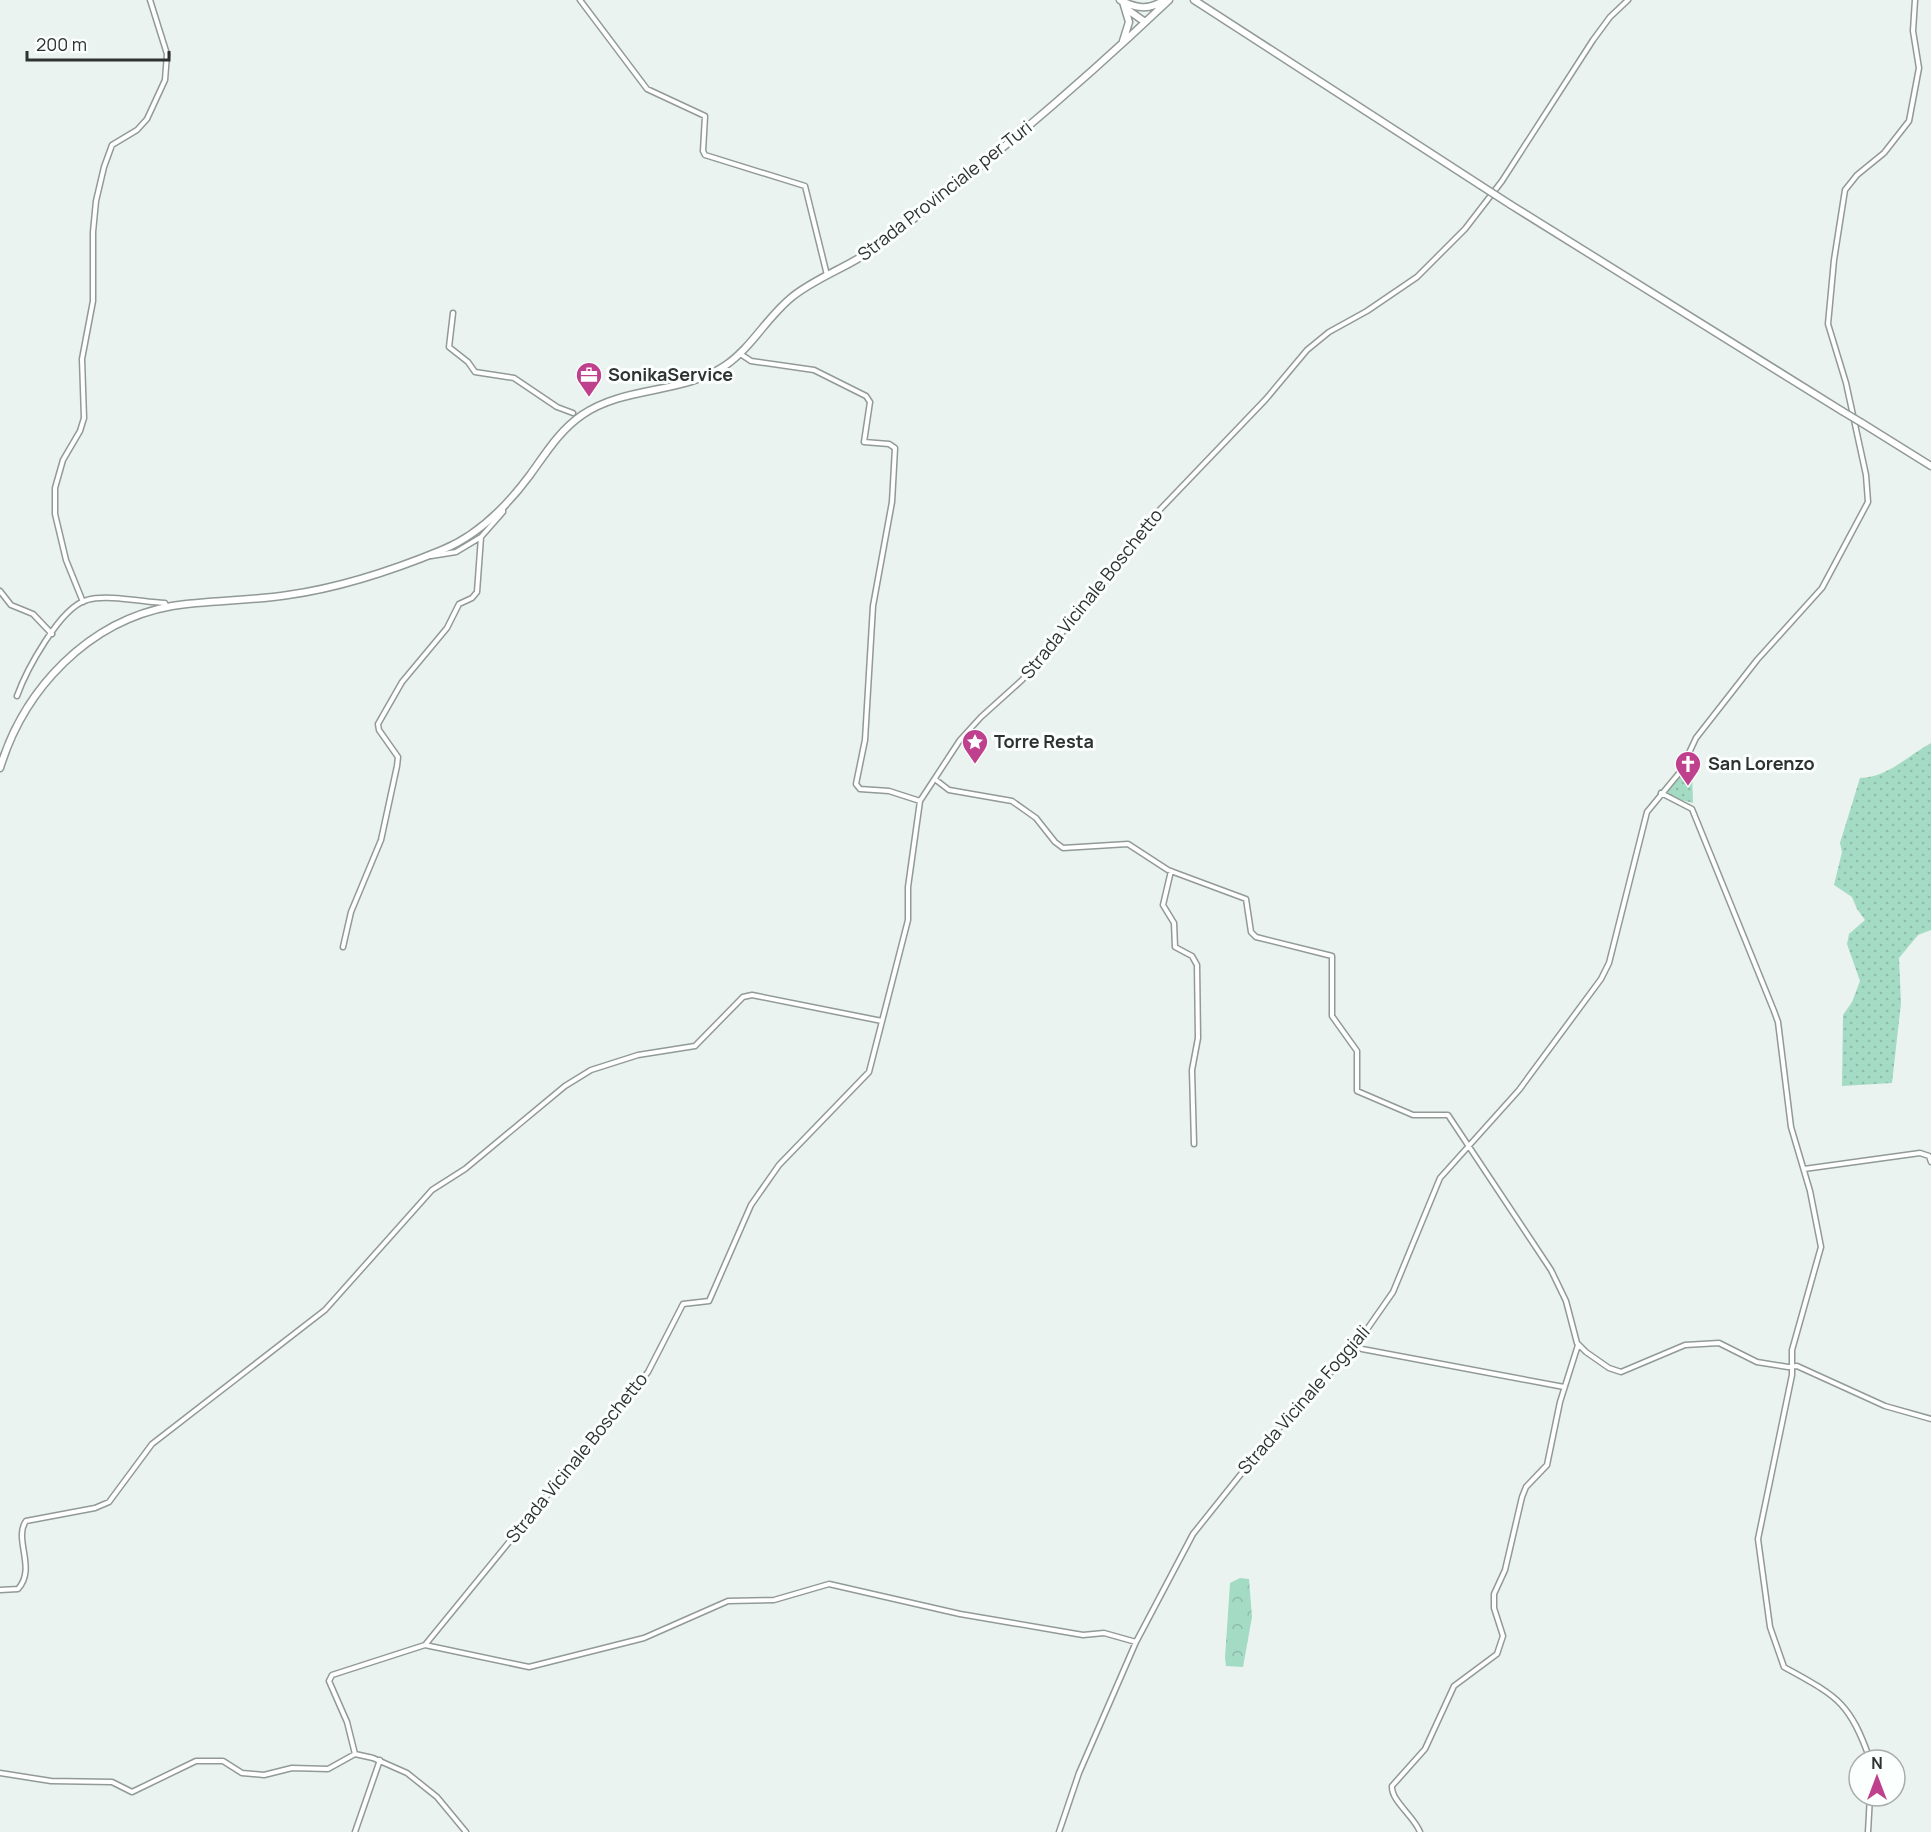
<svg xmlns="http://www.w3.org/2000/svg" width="1931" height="1832" font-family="Manrope,sans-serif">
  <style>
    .green { fill: url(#green-dots) }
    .forest { fill: url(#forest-crowns) }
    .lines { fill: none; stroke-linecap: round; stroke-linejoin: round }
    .street-casing { stroke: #929a96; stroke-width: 7 }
    .secondary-casing { stroke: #929a96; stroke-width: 9 }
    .street { stroke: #fff; stroke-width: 4 }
    .secondary { stroke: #fff; stroke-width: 6 }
    .secondary-bridge-casing { stroke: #929a96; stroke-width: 9; stroke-linecap: butt }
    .secondary-bridge { stroke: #fff; stroke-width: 6 }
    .labels { text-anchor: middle; stroke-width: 6; stroke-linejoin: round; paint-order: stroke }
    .street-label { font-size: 18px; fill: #2e3230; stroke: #fbfffd }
    .poi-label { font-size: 18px; font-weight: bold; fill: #2e3230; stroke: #fbfffd; text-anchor: start }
  </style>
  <defs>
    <pattern id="green-dots" width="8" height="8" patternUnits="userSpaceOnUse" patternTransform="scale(1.5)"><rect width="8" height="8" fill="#a4dbc4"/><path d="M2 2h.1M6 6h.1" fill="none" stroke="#8ebca9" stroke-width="1.8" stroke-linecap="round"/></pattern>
    <pattern id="forest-crowns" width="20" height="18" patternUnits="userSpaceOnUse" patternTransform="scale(1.5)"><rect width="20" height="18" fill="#a4dbc4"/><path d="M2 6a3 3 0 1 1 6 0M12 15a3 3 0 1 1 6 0" fill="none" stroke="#8ebca9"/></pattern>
  </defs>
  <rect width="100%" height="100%" fill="#eaf3ef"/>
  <path class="green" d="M1931 743V930L1918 935 1899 958 1901 1003 1892 1083 1842 1086 1843 1015 1852 1002 1860 981 1847 944 1849 934 1865 920 1857 909 1852 897 1834 885 1842 852 1840 843 1860 778C1889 777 1907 756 1931 743Z
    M1684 768H1692L1693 803 1670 797 1667 792Z"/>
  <path class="forest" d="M1240 1578 1249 1579 1252 1617 1243 1667 1226 1666 1225 1658 1230 1583Z"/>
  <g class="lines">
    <g class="street-casing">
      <path id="street" d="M580 0 647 89 705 116 703 151 705 155 805 186 827 275
        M453 313 449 347 468 362 475 372 514 378 557 407 573 413
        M739 353 751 361 814 370 866 396 870 402 864 442 889 444 895 448 892 502 873 606 865 740 856 784 860 789 889 791 920 801
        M481 537 503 512V507
        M0 591 11 605 33 614 52 634
        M83 602 66 560 55 514V488L63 460 80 431 84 418 82 359 93 301V232L96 201 104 167 112 145 137 130 147 119 165 80 167 54 150 0
        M17 696C26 671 60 607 87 600 107 594 143 602 165 603L167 607
        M936 780 949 790 1012 801 1036 818 1055 842 1063 848 1128 844 1168 870 1246 899 1251 932 1256 937 1332 956V1016L1357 1051V1091L1413 1115H1448L1551 1270 1566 1301 1577 1343 1586 1352 1609 1368 1621 1372 1685 1345 1719 1343 1757 1362 1788 1367 1797 1366 1885 1406 1931 1419
        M1661 793 1692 809 1774 1011 1778 1022 1791 1127 1810 1191 1821 1247 1792 1350V1375L1758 1539 1770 1627 1784 1667C1836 1696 1850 1701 1870 1760
        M1171 871 1163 905 1174 923 1175 947 1192 956 1197 965 1198 1038 1192 1070 1194 1144
        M343 947 351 912 381 840 397 766 398 757 379 730 378 724 402 682 447 628 459 604 472 598 477 592 481 537 456 552 431 556
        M1804 1169 1920 1153 1929 1156 1931 1162
        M1356 1345 1362 1349 1564 1387
        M0 1590 18 1589C37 1568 13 1539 26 1521L95 1508 109 1502 152 1444 325 1310 432 1190 465 1169 565 1086 591 1070 638 1055 695 1046 743 997 752 995 882 1021
        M425 1645 648 1372 683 1304 709 1301 751 1205 779 1165 869 1072 908 920V887L920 801 960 740 981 717 1022 680 1127 556 1151 519 1266 399 1307 350 1329 332 1367 311 1417 277 1465 229 1502 181 1593 40 1610 17 1628 0
        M355 1754 347 1722 329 1681 332 1675 425 1645 529 1667 644 1638 728 1601 774 1600 829 1584 960 1614 1083 1635 1104 1633 1136 1642
        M0 1773 51 1781 112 1782 132 1792 196 1761H223L242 1773 264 1775 292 1768 328 1769 355 1754 373 1758 407 1773 437 1797 466 1832
        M355 1832 380 1760
        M1059 1832 1079 1773 1136 1642 1193 1534 1269 1439 1356 1345 1393 1292 1440 1178 1519 1090 1601 979 1609 963 1647 812 1680 772 1696 738 1757 660 1822 588 1868 502 1866 475 1846 383 1828 324 1834 260 1845 190 1857 175 1884 153 1909 121 1919 68 1913 31 1915 0
        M1420 1832C1414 1816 1391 1801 1392 1786L1425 1749 1454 1686 1497 1654 1503 1636 1494 1608V1594L1505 1570 1522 1497 1526 1487 1547 1465 1560 1402 1578 1345
        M1868 1832 1870 1796"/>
    </g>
    <g class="secondary-casing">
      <path id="secondary" d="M1120 0C1135 8 1149 11 1164 0
        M1194 0 1480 185
        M1123 2 1129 22 1123 41
        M1128 10 1145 22
        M1511 205 1842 411
        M1862 423 1931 466
        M0 768C24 689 88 621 172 606 210 600 250 601 288 595 338 588 396 569 442 550 479 535 507 506 530 475 546 453 559 431 582 415 626 385 682 395 726 365 752 347 767 317 792 297 818 276 852 266 879 245 981 169 1077 87 1169 0"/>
    </g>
    <use href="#street" class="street"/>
    <use href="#secondary" class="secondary"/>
    <g class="secondary-bridge-casing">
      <path id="secondary-bridge" d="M1480 185 1511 205
        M1842 411 1862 423"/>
    </g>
    <use href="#secondary-bridge" class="secondary-bridge"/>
  </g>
  <defs>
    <g id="office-pin" transform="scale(1.35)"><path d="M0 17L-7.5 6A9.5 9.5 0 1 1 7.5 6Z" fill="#bf408c" stroke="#fbfffd"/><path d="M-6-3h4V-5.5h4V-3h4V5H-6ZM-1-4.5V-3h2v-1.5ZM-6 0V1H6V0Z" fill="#fff"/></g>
    <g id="sight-pin" transform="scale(1.35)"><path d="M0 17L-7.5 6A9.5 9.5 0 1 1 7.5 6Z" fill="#bf408c" stroke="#fbfffd"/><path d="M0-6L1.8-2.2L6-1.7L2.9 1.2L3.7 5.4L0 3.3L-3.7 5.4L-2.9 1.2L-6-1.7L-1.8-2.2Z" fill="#fff"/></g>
    <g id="church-pin" transform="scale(1.35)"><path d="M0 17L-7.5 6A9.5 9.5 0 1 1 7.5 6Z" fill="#bf408c" stroke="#fbfffd"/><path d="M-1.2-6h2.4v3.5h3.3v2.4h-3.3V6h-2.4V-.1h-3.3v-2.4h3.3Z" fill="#fff"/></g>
  </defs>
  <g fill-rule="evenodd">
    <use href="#office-pin" x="589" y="375"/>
    <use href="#sight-pin" x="975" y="742"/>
    <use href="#church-pin" x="1688" y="764"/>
  </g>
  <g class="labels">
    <g class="street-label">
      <text transform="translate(945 191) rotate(-38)" y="6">Strada Provinciale per Turi</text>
      <text transform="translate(1092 594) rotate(-51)" y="6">Strada Vicinale Boschetto</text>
      <text transform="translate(1304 1400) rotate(-49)" y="6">Strada Vicinale Foggiali</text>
      <text transform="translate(577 1458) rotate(-51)" y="6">Strada Vicinale Boschetto</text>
    </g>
    <g class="poi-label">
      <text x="608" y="381">SonikaService</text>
      <text x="994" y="748">Torre Resta</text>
      <text x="1708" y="770">San Lorenzo</text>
    </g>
  </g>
  <g transform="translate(1877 1778)"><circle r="28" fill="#fbfffd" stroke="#a9adab" stroke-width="1.5"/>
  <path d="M0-4.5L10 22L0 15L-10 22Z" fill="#bf408c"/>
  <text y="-9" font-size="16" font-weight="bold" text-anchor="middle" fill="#2e3230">N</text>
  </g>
  <path d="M27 51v9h142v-9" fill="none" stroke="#2e3230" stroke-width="3"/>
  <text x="36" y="51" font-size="18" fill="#2e3230" stroke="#fbfffd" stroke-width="4.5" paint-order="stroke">200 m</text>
</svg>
